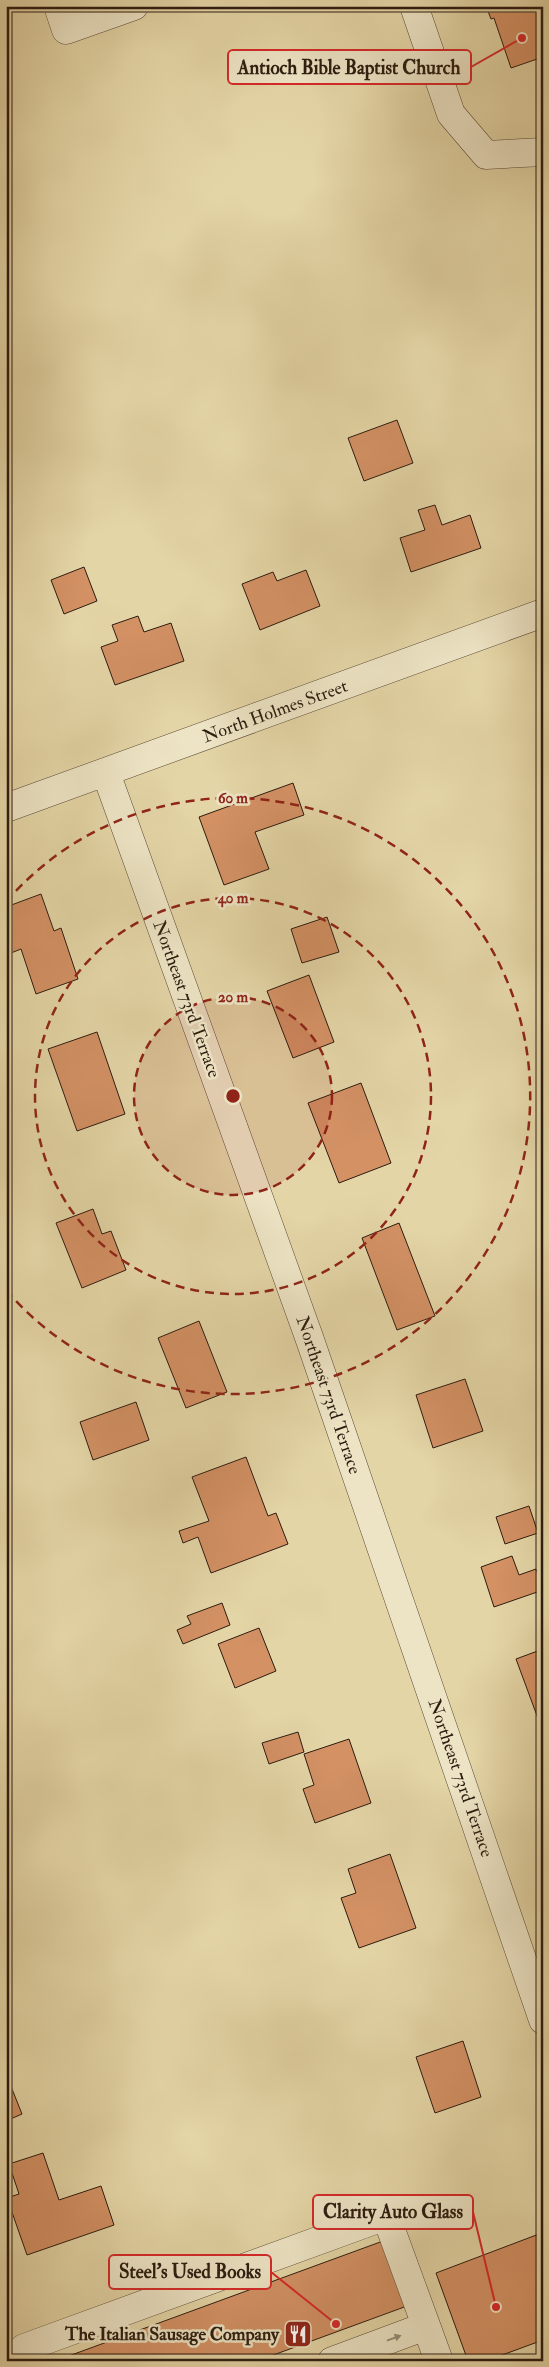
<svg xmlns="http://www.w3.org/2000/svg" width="549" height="2367" font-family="'IM FELL Double Pica',serif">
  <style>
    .building { fill: #d39164; stroke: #2c1c10 }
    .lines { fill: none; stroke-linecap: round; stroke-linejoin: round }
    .minor-casing { stroke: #5a4a36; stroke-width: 29 }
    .minor { stroke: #ede4c5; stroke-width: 28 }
    .oneway { fill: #968a74 }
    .ring { fill: none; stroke: #8f2418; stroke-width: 2.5; stroke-dasharray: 9 6 }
    .labels { text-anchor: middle; stroke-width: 5; stroke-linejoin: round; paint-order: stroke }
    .street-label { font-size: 18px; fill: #2c1c10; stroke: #ede4c5 }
    .poi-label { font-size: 18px; font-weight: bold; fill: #2c1c10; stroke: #ede4c5; text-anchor: end }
    .centre { fill: #8f2418; stroke: #ede4c5; stroke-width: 2.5 }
    .ring-label { font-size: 15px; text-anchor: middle; font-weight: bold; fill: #8f2418; stroke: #ede4c5; stroke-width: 5; stroke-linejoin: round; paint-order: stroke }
    .leader { fill: none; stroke: #d62828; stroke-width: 2 }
    .callout-dot { fill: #d62828; stroke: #ede4c5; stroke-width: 2 }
    .callout { fill: #ede4c5; stroke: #d62828; stroke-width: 2 }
    .callout-label { font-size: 19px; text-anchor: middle; font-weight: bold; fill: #2c1c10 }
  </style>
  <rect width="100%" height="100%" fill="#e4d5a6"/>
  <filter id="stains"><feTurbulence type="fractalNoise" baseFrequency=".004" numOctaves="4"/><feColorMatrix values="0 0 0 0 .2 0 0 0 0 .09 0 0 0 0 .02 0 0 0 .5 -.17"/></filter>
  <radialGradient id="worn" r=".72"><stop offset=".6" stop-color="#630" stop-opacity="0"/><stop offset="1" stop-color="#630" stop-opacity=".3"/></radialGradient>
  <path class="building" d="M486 6H543V57L511 68 494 18 491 19Z
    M397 420 413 463 364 481 348 438Z
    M435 505 442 525 470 515 481 548 411 572 400 538 425 530 418 510Z
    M84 567 97 601 64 614 51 580Z
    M306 570 320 606 260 630 242 584 273 572 277 581Z
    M138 616 144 632 171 623 184 661 115 685 101 647 118 641 112 625Z
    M293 783 304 815 255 832 269 869 224 885 199 817Z
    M41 894 54 931 61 928 78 979 36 994 21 949 6 955V929L11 927 6 907Z
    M327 917 339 952 302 963 291 929Z
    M309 975 334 1042 293 1058 267 991Z
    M97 1032 125 1114 77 1131 48 1049Z
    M361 1083 391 1163 339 1183 308 1103Z
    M93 1209 102 1234 111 1231 126 1270 82 1288 56 1223Z
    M399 1223 435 1316 397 1330 362 1238Z
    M199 1321 227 1392 186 1408 158 1338Z
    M465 1379 483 1431 433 1448 416 1395Z
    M136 1402 149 1440 93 1460 80 1422Z
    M246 1457 268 1516 276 1513 288 1544 211 1573 198 1537 183 1543 179 1531 209 1521 192 1477Z
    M529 1506 538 1533 505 1544 496 1517Z
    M512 1556 519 1575 536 1569 543 1590 494 1607 481 1567Z
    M222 1603 230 1625 183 1644 177 1630 191 1624 187 1616Z
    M259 1628 276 1671 235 1688 218 1644Z
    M543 1649V1732L516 1659Z
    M298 1732 304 1752 269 1764 262 1743Z
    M349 1739 371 1803 315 1823 303 1789 314 1785 304 1754Z
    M390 1854 416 1928 359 1948 341 1898 356 1893 348 1869Z
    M463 2041 481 2097 435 2113 416 2057Z
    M6 2074 22 2114 6 2121Z
    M43 2153 59 2200 101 2186 114 2225 27 2255 7 2198 19 2194 9 2164Z
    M539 2234 543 2244V2340L486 2361H468L436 2273Z
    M383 2241 407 2306 257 2361H55Z"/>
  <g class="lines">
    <g class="minor-casing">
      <path id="minor" d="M58 6 66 30 134 6
        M414 6 451 114 486 155 543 152
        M106 773 310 1340 543 2020
        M6 808 543 613
        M28 2361 24 2348 386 2216 439 2361
        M332 2361 426 2326"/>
    </g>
    <use href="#minor" class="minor"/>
  </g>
  <defs><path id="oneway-solid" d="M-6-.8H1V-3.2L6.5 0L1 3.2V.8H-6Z" transform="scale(1.25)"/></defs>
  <use class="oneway" href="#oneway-solid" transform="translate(394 2338) rotate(-20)"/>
  <circle cx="233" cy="1096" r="99" fill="#8f2418" fill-opacity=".12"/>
  <g class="ring">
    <circle cx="233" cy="1096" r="99"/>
    <circle cx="233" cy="1096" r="198"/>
    <path d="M6 902A298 298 0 1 1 6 1290"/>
  </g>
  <defs>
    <g id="restaurant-square" transform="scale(1.4375)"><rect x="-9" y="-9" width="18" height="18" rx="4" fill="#8f2418" stroke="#ede4c5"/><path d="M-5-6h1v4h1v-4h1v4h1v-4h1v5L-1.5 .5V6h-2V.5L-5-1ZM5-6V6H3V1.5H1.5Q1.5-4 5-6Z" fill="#fff"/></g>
  </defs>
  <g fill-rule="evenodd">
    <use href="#restaurant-square" x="298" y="2334"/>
  </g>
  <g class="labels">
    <g class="street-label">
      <text transform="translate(275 711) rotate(-20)" y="6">North Holmes Street</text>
      <text transform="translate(187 999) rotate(70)" y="6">Northeast 73rd Terrace</text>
      <text transform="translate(329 1395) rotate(71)" y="6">Northeast 73rd Terrace</text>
      <text transform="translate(461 1778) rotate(71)" y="6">Northeast 73rd Terrace</text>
    </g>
    <g class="poi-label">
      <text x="279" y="2340">The Italian Sausage Company</text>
    </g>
  </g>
  <circle cx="233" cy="1096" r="8" class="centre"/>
  <g class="ring-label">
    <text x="233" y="803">60 m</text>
    <text x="233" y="903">40 m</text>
    <text x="233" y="1002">20 m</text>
  </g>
  <path class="leader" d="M522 38L471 67M496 2307L473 2212M336 2324L271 2272"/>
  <g class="callout-dot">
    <circle cx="522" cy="38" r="5"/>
    <circle cx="496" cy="2307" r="5"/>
    <circle cx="336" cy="2324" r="5"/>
  </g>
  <g class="callout">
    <rect x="228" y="50" width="243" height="34" rx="5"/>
    <rect x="313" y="2195" width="160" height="34" rx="5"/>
    <rect x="109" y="2255" width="162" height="34" rx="5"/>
  </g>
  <g class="callout-label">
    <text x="349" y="74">Antioch Bible Baptist Church</text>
    <text x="393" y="2218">Clarity Auto Glass</text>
    <text x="190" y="2278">Steel's Used Books</text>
  </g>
  <rect width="549" height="2367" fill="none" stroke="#e4d5a6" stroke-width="25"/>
  <rect x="8" y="8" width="534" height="2352" fill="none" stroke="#2c1c10" stroke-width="2.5"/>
  <rect x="12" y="12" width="524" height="2342" fill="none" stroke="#2c1c10"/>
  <rect width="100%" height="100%" filter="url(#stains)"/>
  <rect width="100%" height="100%" fill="url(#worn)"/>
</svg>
